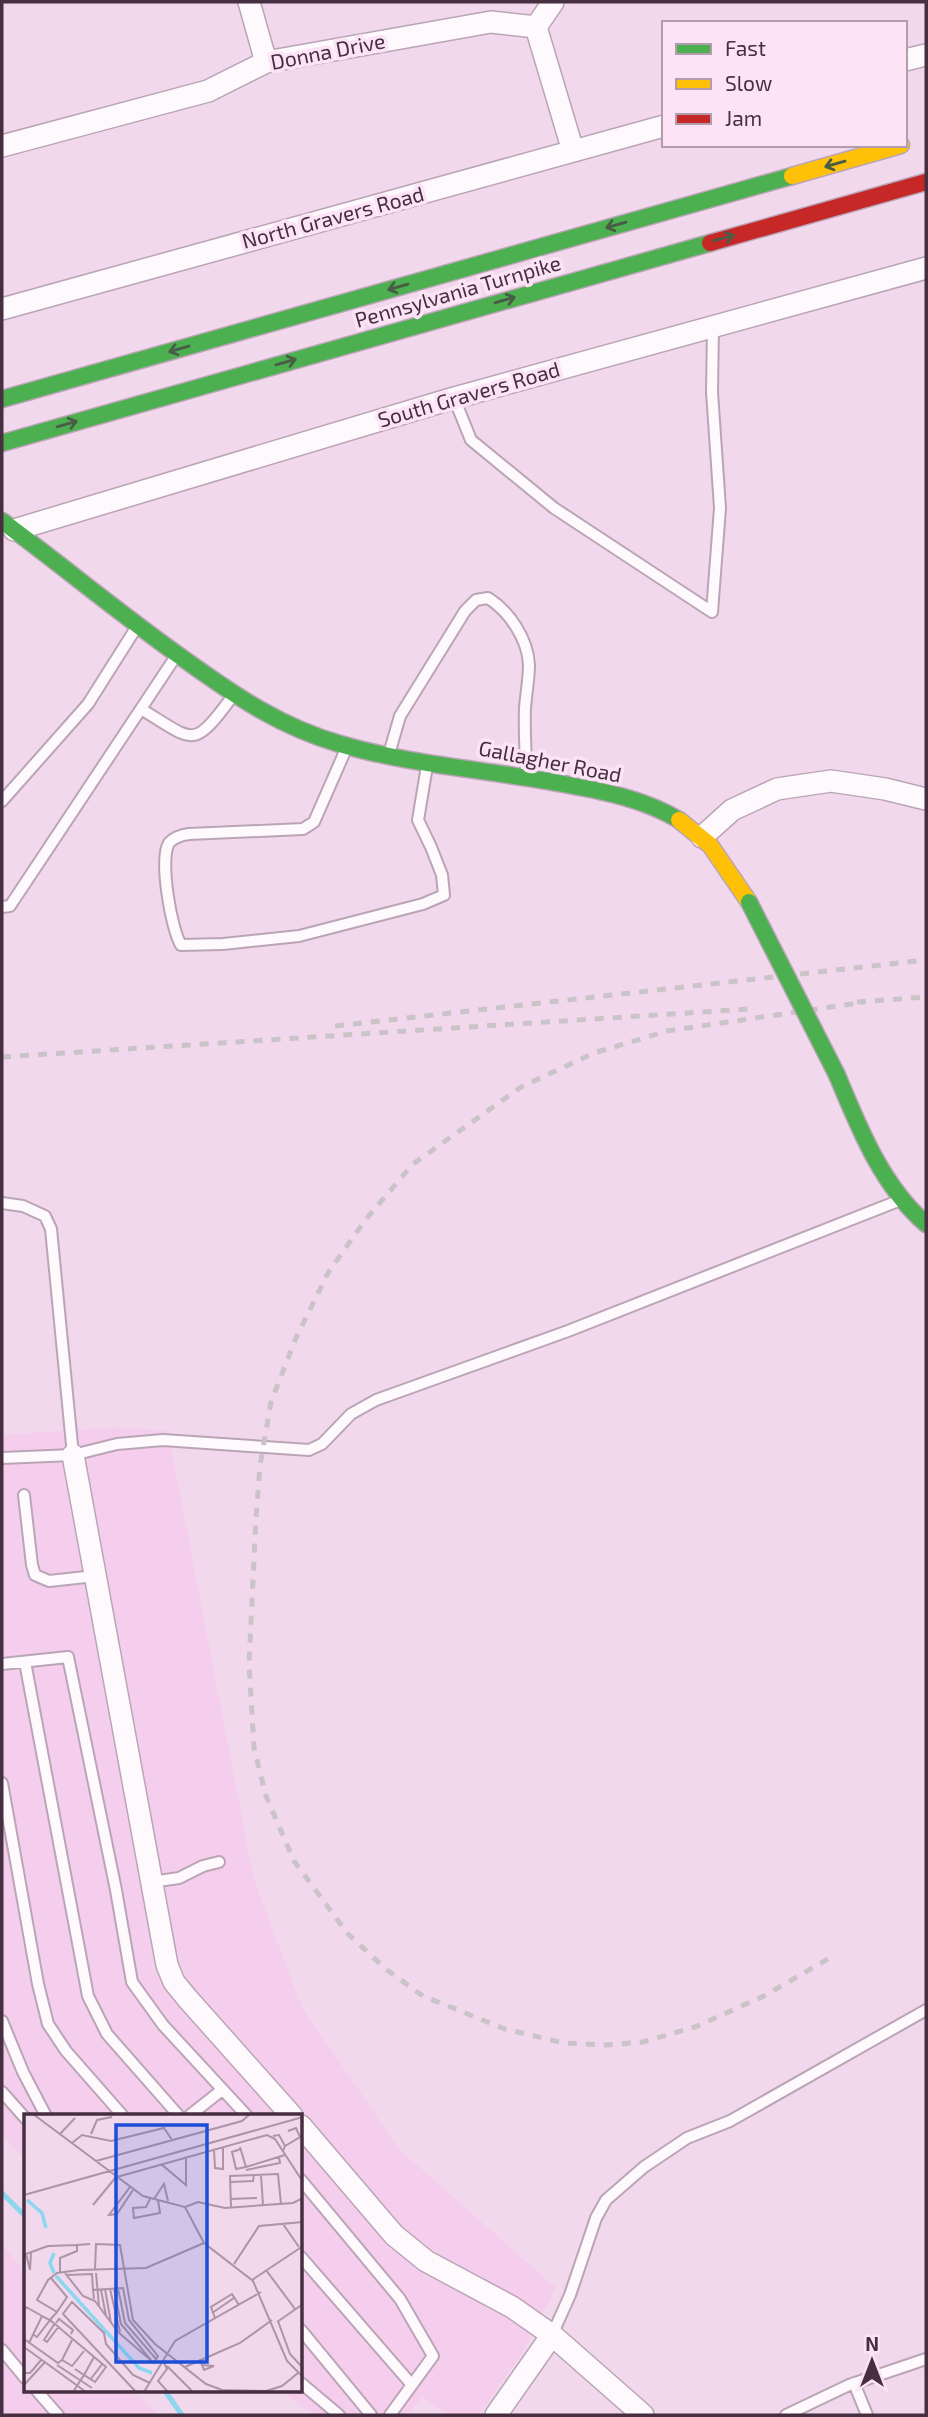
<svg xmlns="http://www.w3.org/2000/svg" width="928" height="2417" font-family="'Exo 2',sans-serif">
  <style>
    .built { fill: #f6ceed }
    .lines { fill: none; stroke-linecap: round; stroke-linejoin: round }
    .stream { stroke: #8cd7ef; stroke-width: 5 }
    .lane-casing { stroke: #baa5b6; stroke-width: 14 }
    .street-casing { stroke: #baa5b6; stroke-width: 24 }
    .fast-casing { stroke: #baa5b6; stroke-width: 19 }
    .slow-casing { stroke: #baa5b6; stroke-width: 19 }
    .jam-casing { stroke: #baa5b6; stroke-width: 19 }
    .lane { stroke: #fdf9fc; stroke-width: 10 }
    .street { stroke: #fdf9fc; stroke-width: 21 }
    .fast { stroke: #4caf50; stroke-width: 16 }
    .slow { stroke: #ffc107; stroke-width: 16 }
    .jam { stroke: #c62828; stroke-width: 16 }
    .rail { stroke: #cac3c8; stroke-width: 5; stroke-dasharray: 9 9; stroke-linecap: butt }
    .fast-bridge-casing { stroke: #baa5b6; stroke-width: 19; stroke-linecap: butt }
    .fast-bridge { stroke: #4caf50; stroke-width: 16 }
    .oneway { stroke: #485c46 }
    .labels { text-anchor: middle; stroke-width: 7; stroke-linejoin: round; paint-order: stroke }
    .street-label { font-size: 21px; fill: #462f41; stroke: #fce4f6 }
    .inset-river { fill: none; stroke: #8cd7ef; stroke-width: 3.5 }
    .inset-road { fill: none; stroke: #ad94a8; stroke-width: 2 }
    .view { fill: #1d4ed8; fill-opacity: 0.15; stroke: #1d4ed8; stroke-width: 3.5 }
    .inset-edge { fill: none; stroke: #462f41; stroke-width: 3.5 }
  </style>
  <rect width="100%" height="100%" fill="#f2d8ec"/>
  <path class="built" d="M120 1427 168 1431 254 1880 302 2007 399 2149 556 2288 522 2354 479 2415H450L422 2397 408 2415H314L281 2391H301V2116H26V2161L2 2136V1435Z
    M2 2245 26 2272V2391H134L159 2415H2Z"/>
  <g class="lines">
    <path class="stream" d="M2 2193 26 2217
      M165 2391 182 2415"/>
    <g class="lane-casing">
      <path id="lane" d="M454 398 471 440 554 508 712 612 720 508 712 392 713 326
        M141 709C194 741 192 751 232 697
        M346 749 314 822 303 829 189 834C182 835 174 837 169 843 159 859 171 929 181 945L223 944 299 936 423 904 444 895 442 875 431 847 418 820 427 766
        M389 754 400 716 465 611 476 600 488 598C509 611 528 639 529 665 529 679 526 694 525 708 524 730 526 752 526 774
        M2 801 88 704 136 628
        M2 907 10 906 176 656
        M2 1203 23 1206 45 1216 51 1229 73 1455
        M2 1458 73 1455 117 1444 163 1440 309 1450 322 1444 351 1414 376 1400 568 1331 898 1201
        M24 1495 32 1565 35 1575 49 1581 95 1576
        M25 1662 88 1996 107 2034 179 2116
        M2 1664 68 1657 116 1890 132 1982 163 2025 247 2116
        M2 1783 38 1984 48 2024 66 2051 123 2116
        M151 1882 179 1878 203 1866 219 1862
        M2 2021 23 2072 46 2116
        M2 2092 26 2119
        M189 2116 222 2090
        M301 2180 400 2299 433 2356 390 2415
        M301 2257 412 2385
        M301 2330 371 2415
        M552 2335 570 2295 596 2218 606 2200 644 2167 687 2138 730 2121 926 2010
        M2 2350 26 2379
        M301 2383 339 2415
        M854 2383 867 2415
        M37 2391 58 2415
        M786 2415 849 2385 926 2359"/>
    </g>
    <g class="street-casing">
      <path id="street" d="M249 2 266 62
        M536 27 553 2
        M905 60 926 55
        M2 146 208 91 266 62 491 22 536 27 573 151
        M2 309 664 126
        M14 530 454 398 926 268
        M702 837 732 810 777 789 831 781 885 789 926 799
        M73 1455 167 1965 174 1982 187 1998 292 2116
        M301 2126 394 2235 426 2261 512 2307 552 2335 643 2415
        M496 2415 552 2335"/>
    </g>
    <g class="fast-casing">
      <path id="fast" d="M2 399 792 176
        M2 443 710 243
        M2 521C64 567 124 617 188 662 237 697 281 727 340 744 414 766 493 770 569 785 607 792 646 800 679 820
        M837 1075C859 1128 882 1186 926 1224"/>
    </g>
    <g class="slow-casing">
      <path id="slow" d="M792 176 901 145
        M679 820 710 845 749 902"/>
    </g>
    <g class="jam-casing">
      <path id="jam" d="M710 243 926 182"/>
    </g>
    <use href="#lane" class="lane"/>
    <use href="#street" class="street"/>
    <use href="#fast" class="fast"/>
    <use href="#slow" class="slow"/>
    <use href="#jam" class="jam"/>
    <path class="rail" d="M857 1002 926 997
      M335 1026 926 960
      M2 1057 749 1009
      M828 1959 764 1996 695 2027 643 2042 606 2045 564 2043 505 2029 423 1996 387 1970 348 1934 294 1861 266 1796 254 1748 249 1664 256 1518 260 1466 271 1402 295 1340 328 1273 366 1219 413 1164 521 1087 594 1053 667 1031 865 1002"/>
    <g class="fast-bridge-casing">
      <path id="fast-bridge" d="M749 902 837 1075"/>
    </g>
    <use href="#fast-bridge" class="fast-bridge"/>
  </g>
  <defs><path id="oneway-shaft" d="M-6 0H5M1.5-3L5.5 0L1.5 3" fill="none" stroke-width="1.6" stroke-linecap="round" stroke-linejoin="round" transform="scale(1.75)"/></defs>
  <g class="oneway">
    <use href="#oneway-shaft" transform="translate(835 164) rotate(164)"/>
    <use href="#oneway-shaft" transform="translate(616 225) rotate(164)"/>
    <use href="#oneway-shaft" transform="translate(724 238) rotate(-15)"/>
    <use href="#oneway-shaft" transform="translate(398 287) rotate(164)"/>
    <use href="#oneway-shaft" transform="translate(505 300) rotate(-16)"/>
    <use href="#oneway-shaft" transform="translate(179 349) rotate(164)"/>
    <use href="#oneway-shaft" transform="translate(286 362) rotate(-16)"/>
    <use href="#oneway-shaft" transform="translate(67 424) rotate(-16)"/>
  </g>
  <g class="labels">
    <g class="street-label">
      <text transform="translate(328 52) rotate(-11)" y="7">Donna Drive</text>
      <text transform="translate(333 218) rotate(-15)" y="7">North Gravers Road</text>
      <text transform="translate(458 292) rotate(-16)" y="7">Pennsylvania Turnpike</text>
      <text transform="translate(469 395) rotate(-16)" y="7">South Gravers Road</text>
      <text transform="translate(550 762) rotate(11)" y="7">Gallagher Road</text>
    </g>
  </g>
  <g transform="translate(24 2114)">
    <rect width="278" height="278" fill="#f2d8ec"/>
    <path class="inset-river" d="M3 86 18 99 22 114M30 159 26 149 30 139M32 162 115 254 128 259"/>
    <path class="inset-road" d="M9 0 119 82 161 93 180 129 229 167 263 247 279 263M36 20 51 4M67 20 73 6 88 3M249 22 255 21 261 32 259 37M48 29 58 21 87 27 140 14 148 26M261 32 276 23 272 14 264 17M216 33 222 53 261 41M217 35 208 38 212 55 222 53M190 36 191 54 199 55V33M72 47 218 7 226 0M137 50 162 71V43M222 56 256 49 255 43M237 61 239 91M93 63 243 21 251 25 279 68M206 68 229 67 230 61M106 73 85 101 93 100 109 76M0 81 279 3M126 85 122 93 109 94 110 104 136 99 134 86M130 85 140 70 144 87M206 85 233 84M69 91 92 63M161 93 174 88 201 94 269 89 279 84M207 93 206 62 254 60 257 90M259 110 275 133M7 139 6 156 2 140 24 132 53 131M210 150 235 112 279 108M71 155 72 130 96 131 109 206 131 230 182 270 198 276 242 277 258 272 274 259M242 156 271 195M36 158V144L53 137V131L66 130M41 159 59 182 71 187 94 218 130 249 134 242 105 206 99 174 69 176 70 185M72 159 75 192M43 161 68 160 69 176M27 164 43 183 33 198M228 166 279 132M94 174 101 209 132 245M81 175 87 209M86 175 96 218M90 175 97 210 127 246M77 176 82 202M0 196 2 193 18 202M188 199 210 184M191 204 187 193 208 180 215 191M254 207 266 240 279 254M253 208 279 190M31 209 20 226 23 228 35 212M32 209 35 205 49 216 47 220M0 225 34 249 38 246 48 252 60 237M5 229 18 202 26 206 13 223 10 221M0 233 62 278M176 245 178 251 180 256 190 252 178 251M38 246 48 226M140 249 143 255 134 267 144 278M33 251 68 274M143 252 169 278M161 253 216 229 248 206M51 255 60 261 70 243M0 259H6L18 245M66 266 79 249M0 271 21 248M49 278 60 261 71 268 82 253 26 206 33 198 13 186 24 166 33 159 55 156 122 154 180 129M112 278 39 200 48 188 80 219 82 230 109 261 126 269M120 278 151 227 237 178"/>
    <path class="view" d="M92 11H183V248H92Z"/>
    <rect width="278" height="278" class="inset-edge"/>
  </g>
  <rect width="928" height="2417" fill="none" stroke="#462f41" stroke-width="7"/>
  <rect x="662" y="21" width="245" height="126" fill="#fce4f6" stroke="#b39cae" stroke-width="2"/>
  <rect x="676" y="44" width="35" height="10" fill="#4caf50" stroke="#b39cae" stroke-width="2"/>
  <text x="725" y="56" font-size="21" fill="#462f41">Fast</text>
  <rect x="676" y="79" width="35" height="10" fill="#ffc107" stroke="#b39cae" stroke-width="2"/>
  <text x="725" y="91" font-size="21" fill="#462f41">Slow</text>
  <rect x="676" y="114" width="35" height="10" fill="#c62828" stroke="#b39cae" stroke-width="2"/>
  <text x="725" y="126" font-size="21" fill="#462f41">Jam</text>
  <g transform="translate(872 2361)" stroke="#fce4f6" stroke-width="5" paint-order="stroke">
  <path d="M0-5L12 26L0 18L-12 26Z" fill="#462f41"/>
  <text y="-10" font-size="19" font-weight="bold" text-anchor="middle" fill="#462f41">N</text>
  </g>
</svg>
